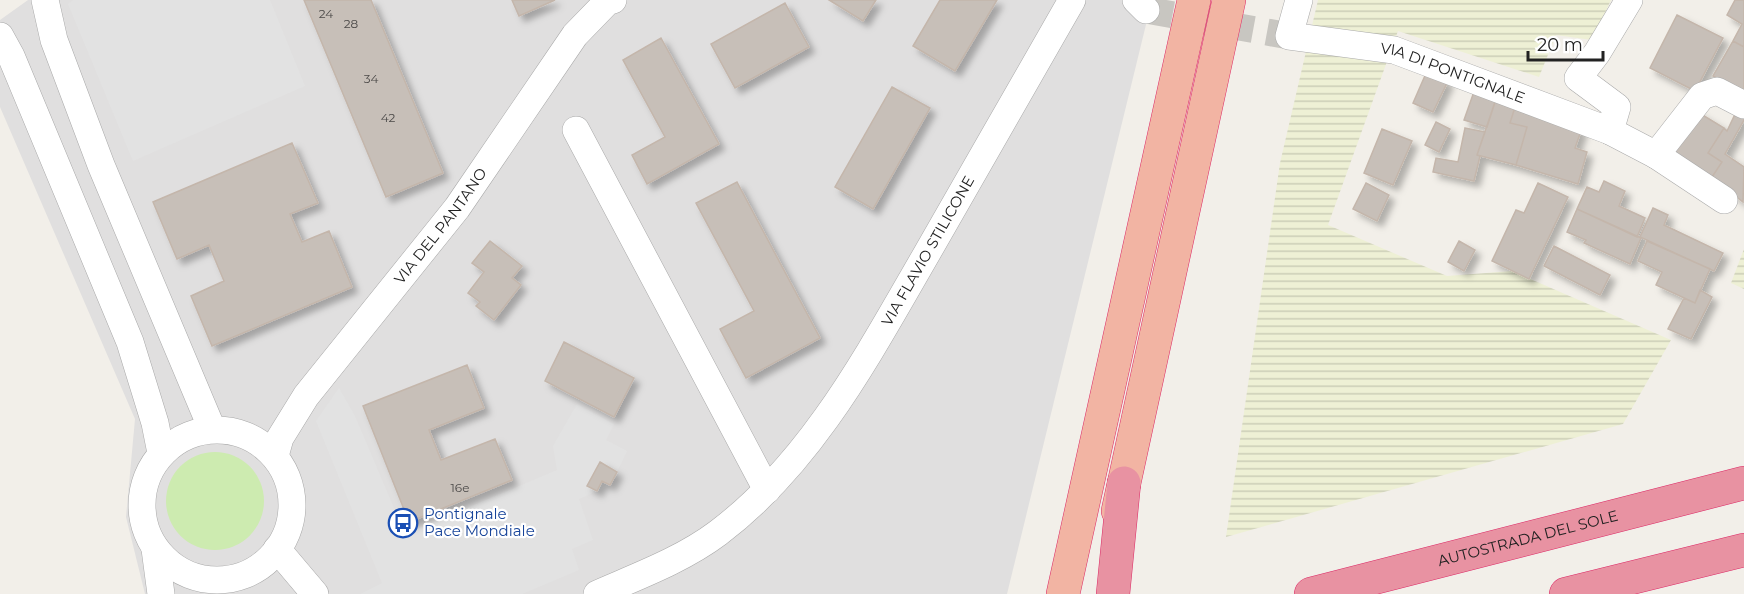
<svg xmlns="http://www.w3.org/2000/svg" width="1744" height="594" font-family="Montserrat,sans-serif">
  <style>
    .residential { fill: #e0dfdf }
    .farmland { fill: url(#farmland-rules) }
    .grass { fill: #cdebb0 }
    .parking { fill: #e2e2e2 }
    .building { fill: #c7bfb8; stroke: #c4b6ab; stroke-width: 1.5; filter: url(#shadow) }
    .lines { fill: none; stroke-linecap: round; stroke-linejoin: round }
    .minor-tunnel { stroke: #c8c6c1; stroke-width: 27; stroke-dasharray: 27 14; stroke-linecap: butt }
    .minor-casing { stroke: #a9a9a9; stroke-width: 28 }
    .trunk-casing { stroke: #dc2a67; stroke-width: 34 }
    .motorway-casing { stroke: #dc2a67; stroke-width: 34 }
    .minor { stroke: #fff; stroke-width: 27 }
    .trunk { stroke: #f2b4a3; stroke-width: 33 }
    .motorway { stroke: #e892a2; stroke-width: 33 }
    .labels { text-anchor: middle; stroke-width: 4.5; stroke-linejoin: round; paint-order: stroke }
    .number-label { font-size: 12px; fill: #4b4948 }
    .street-label { font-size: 15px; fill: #222; stroke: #fff }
    .transit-label { font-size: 15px; fill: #164399; stroke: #fff; text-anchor: start }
  </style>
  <defs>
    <pattern id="farmland-rules" width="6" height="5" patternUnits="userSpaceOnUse" patternTransform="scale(1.5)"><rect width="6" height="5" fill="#eef0d5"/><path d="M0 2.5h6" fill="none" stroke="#ccceb7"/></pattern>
    <filter id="shadow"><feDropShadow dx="5.5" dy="5.5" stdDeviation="3" flood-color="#0004"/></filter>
  </defs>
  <rect width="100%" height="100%" fill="#f2efe9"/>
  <path class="residential" d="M28 0H1152L1007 594H145L126 517 135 419 0 107V20Z"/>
  <path class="farmland" d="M1318 0H1611L1592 40 1556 35 1539 77 1398 31 1328 225 1447 276 1512 271 1671 340 1623 424 1226 537 1280 163Z
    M1744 249V289L1731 283Z"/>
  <path class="grass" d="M166 501a49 49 0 1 1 98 0a49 49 0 1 1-98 0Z"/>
  <path class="parking" d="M73 0H270L305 86 133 161 68 4Z
    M339 388 355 416 405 534 557 470 553 446 577 404 614 424 606 440 627 451 611 485 579 499 593 540 572 549 579 570 522 594H360L382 583 316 421Z"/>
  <path class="building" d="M304 0H371L443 173 386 197Z
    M512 0H555L519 16Z
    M829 0H876L863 21Z
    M940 0H997L955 71 913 46Z
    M1735 0H1744V47L1733 41 1742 24 1727 15Z
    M785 3 809 47 735 88 711 44Z
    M1677 15 1723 38 1695 91 1650 68Z
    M661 38 719 144 647 184 632 155 665 137 623 60Z
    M1733 41 1744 47V93L1713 76Z
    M1427 71 1448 81 1433 112 1413 103Z
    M1476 86 1498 93 1487 127 1464 120Z
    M892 87 930 108 873 209 835 187Z
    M1498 93 1517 101 1510 123 1527 127 1516 165 1477 155Z
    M1515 107 1582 128 1575 148 1587 152 1578 184 1516 165 1527 127 1510 123Z
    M1737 110 1744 114V120L1725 154 1744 167 1743 202 1712 177 1722 162 1708 153 1724 128 1727 131Z
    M1696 111 1724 128 1708 153 1722 162 1712 177 1670 153Z
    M1436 122 1450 129 1439 152 1425 145Z
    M1465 128 1485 132 1477 155 1480 156 1474 181 1433 172 1436 158 1458 162Z
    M1382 129 1412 141 1393 185 1364 173Z
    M292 143 318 203 290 214 302 242 329 231 352 287 212 346 191 296 224 281 209 245 177 259 153 202Z
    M1604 181 1625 191 1619 206 1645 218 1637 237 1577 209 1587 187 1599 192Z
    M737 182 820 338 746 378 720 329 754 311 696 203Z
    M1366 183 1389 195 1377 221 1353 209Z
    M1538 183 1568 197 1529 279 1492 261 1516 210 1524 213Z
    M1653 208 1668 215 1664 225 1723 253 1714 271 1640 237Z
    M1577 209 1641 238 1630 264 1584 243 1586 240 1567 232Z
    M490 241 522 266 512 278 521 285 494 320 476 306 480 302 468 293 484 272 472 263Z
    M1459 241 1475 250 1464 271 1448 262Z
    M1647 241 1710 269 1695 303 1656 285 1662 272 1638 261Z
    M1554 246 1610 275 1600 295 1544 266Z
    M1700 290 1712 297 1691 339 1668 329 1684 298 1695 303Z
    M564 342 634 378 614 417 545 381Z
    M467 365 484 408 429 430 441 460 495 439 512 480 409 522 363 406Z
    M600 462 617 472 610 485 602 481 597 491 587 486Z"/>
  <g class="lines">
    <path class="minor-tunnel" d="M1146 10 1289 36"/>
    <g class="minor-casing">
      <g id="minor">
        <path d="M45 0 54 40 101 165 212 429"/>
        <path d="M1136 0 1146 10"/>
        <path id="s1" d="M1299 0 1289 36 1394 50 1610 131 1656 155 1702 96 1717 91 1744 105"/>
        <path d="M0 36 11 56 130 342 155 423 161 453"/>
        <path d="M576 130 767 490"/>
        <path d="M1610 131 1617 107 1578 78 1597 53 1629 0"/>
        <path d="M1656 155 1724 200"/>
        <circle cx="217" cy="505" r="75"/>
        <path id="s2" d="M275 456 280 438 306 396 457 208 575 35 607 2 613 0"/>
        <path d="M155 549 161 594"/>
        <path d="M277 549 315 594"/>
        <path id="s3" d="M597 594C638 576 682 560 718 533 812 462 868 355 926 255 975 170 1023 85 1072 0"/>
      </g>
    </g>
    <g class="trunk-casing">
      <path id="trunk" d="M1118 511 1229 0
        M1063 594 1194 0"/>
    </g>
    <g class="motorway-casing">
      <g id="motorway">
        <path d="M1113 594 1124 483"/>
        <path id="s4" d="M1311 594 1744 483"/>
        <path d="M1566 594 1744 550"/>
      </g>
    </g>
    <use href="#minor" class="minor"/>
    <use href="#trunk" class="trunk"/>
    <use href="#motorway" class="motorway"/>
  </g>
  <defs>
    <g id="bus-ring" transform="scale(1.5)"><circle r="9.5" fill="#fff" stroke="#1a4fb4" stroke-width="1.5"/><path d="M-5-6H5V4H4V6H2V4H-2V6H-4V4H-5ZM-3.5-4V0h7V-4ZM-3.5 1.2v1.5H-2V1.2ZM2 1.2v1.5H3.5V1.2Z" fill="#1a4fb4"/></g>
  </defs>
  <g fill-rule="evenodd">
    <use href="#bus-ring" x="403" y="523"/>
  </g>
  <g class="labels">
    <g class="number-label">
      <text x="326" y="18">24</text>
      <text x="351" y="28">28</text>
      <text x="371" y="83">34</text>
      <text x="388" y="122">42</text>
      <text x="460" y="492">16e</text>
    </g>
    <g class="street-label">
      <text dy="5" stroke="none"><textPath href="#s1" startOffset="206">VIA DI PONTIGNALE</textPath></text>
      <text dy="5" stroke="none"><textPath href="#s2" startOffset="285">VIA DEL PANTANO</textPath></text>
      <text dy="5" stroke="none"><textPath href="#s3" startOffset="490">VIA FLAVIO STILICONE</textPath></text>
      <text dy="5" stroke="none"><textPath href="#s4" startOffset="224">AUTOSTRADA DEL SOLE</textPath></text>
    </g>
    <g class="transit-label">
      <text x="424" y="519">Pontignale<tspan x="424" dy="17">Pace Mondiale</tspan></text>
    </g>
  </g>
  <path d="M1528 51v9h75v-9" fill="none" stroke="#222222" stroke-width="3"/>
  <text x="1537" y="51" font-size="18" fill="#222222" stroke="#ffffff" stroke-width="4.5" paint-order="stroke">20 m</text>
</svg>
